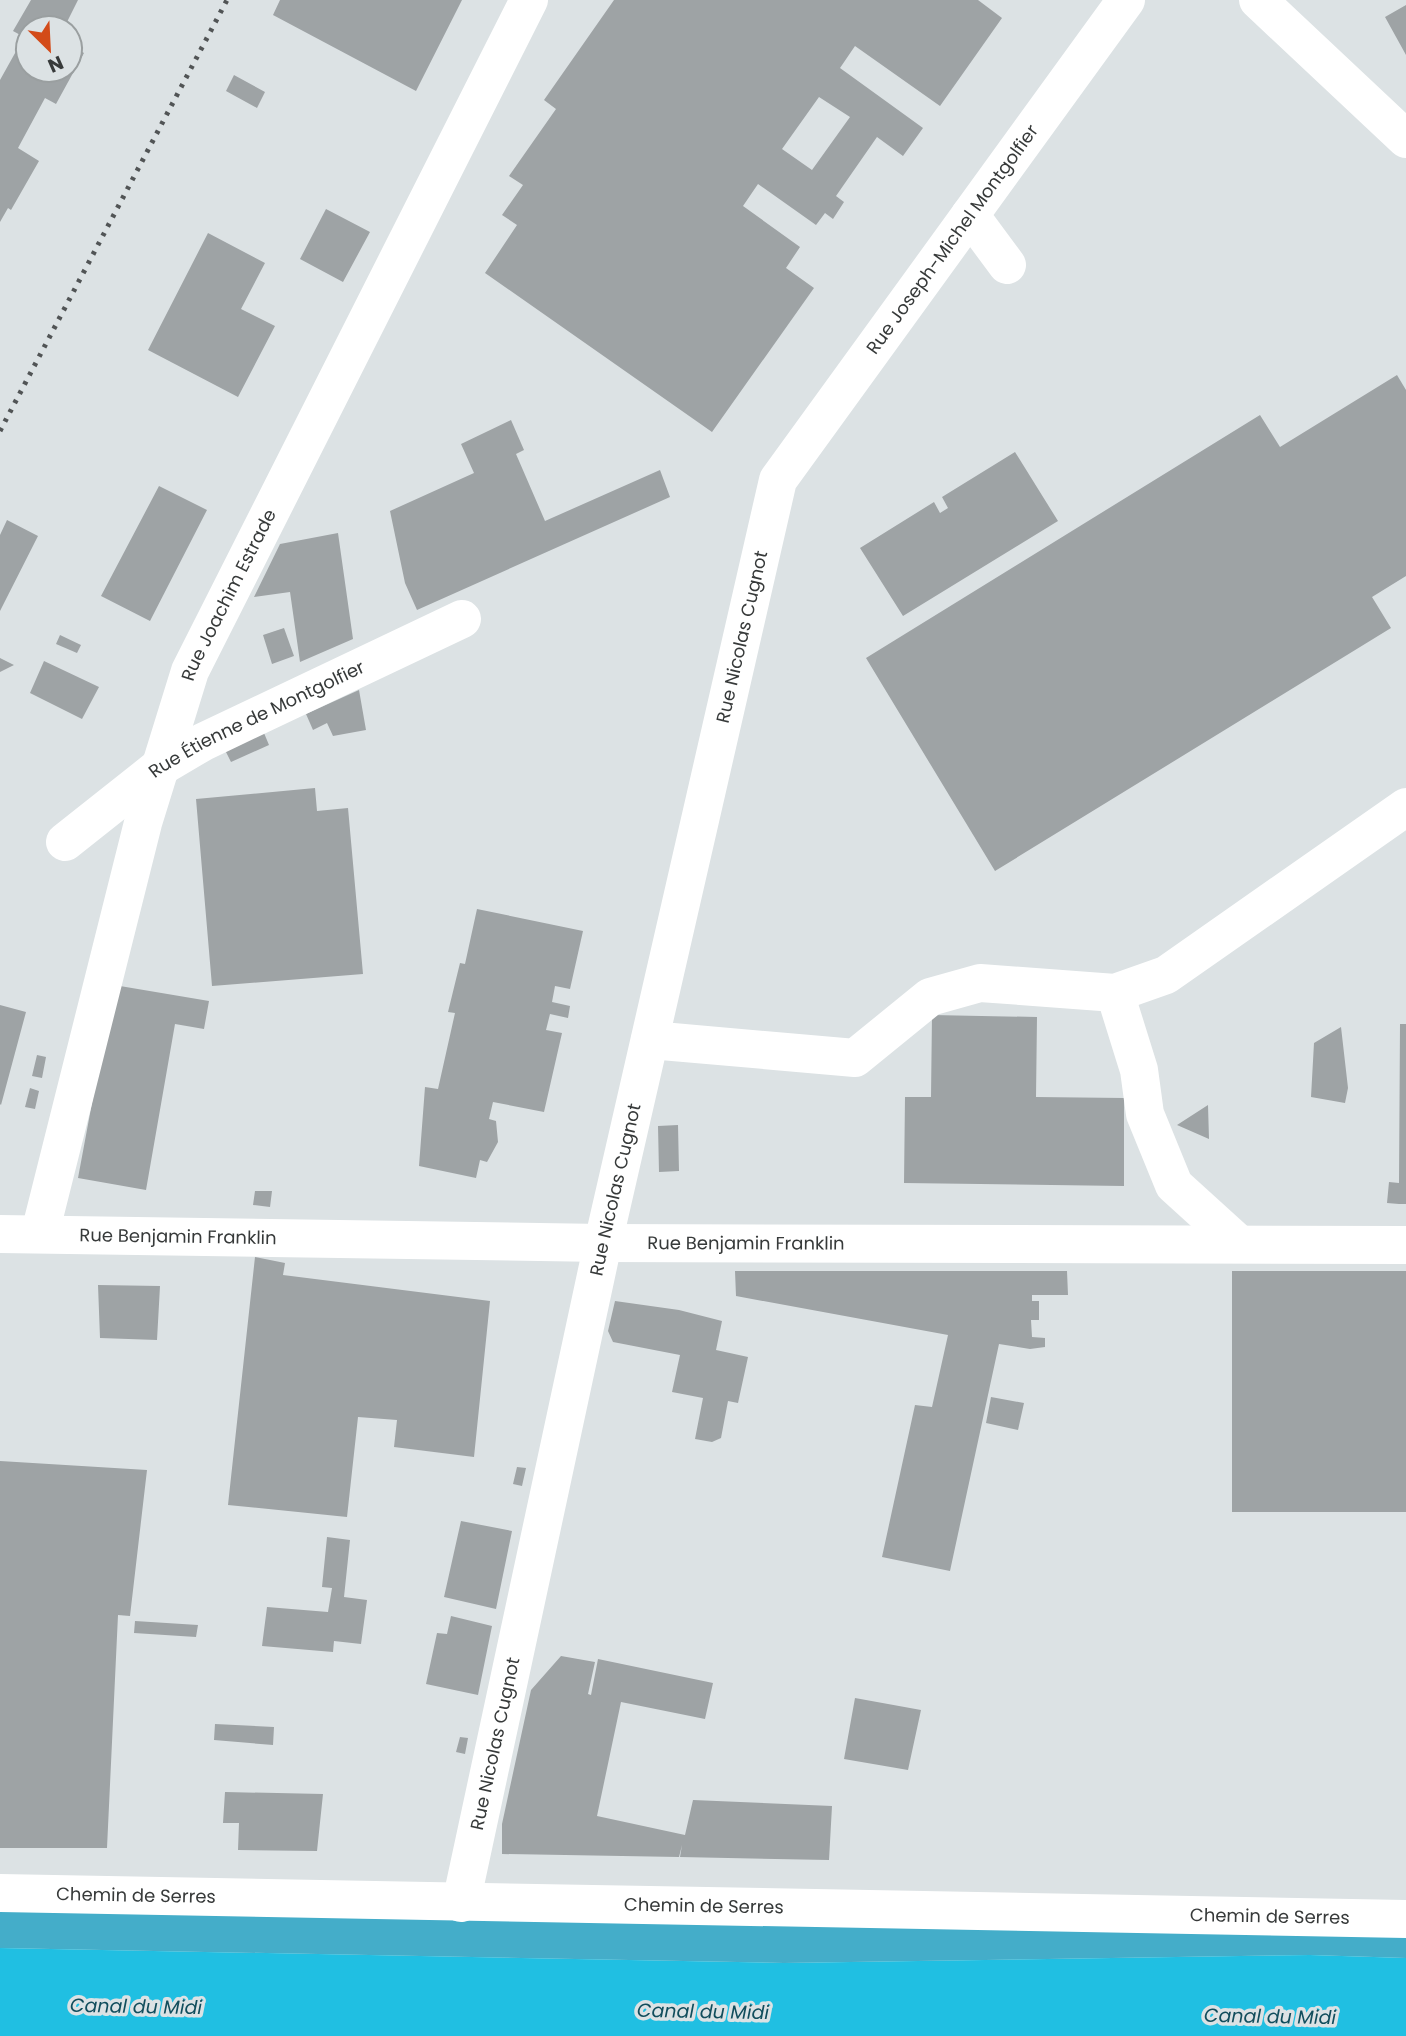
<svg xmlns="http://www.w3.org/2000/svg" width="1406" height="2036" font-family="Poppins,sans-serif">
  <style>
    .forest { fill: #44adc9 }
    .water { fill: #20bfe2 }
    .building { fill: #9ea3a5; fill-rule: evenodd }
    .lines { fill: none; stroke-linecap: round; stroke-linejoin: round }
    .minor { stroke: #fff; stroke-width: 38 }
    .rail { stroke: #515455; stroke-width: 5; stroke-dasharray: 3.5 7; stroke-linecap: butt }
    .labels { text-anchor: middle; stroke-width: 7; stroke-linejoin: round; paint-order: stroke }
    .street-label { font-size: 18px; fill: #373a3a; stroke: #dce2e4 }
    .water-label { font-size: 19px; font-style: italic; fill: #114d5c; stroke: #dce2e4 }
  </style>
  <rect width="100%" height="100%" fill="#dce2e4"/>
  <path class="forest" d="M0 1904 1406 1930V1958L1310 1955 784 1963 0 1948Z"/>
  <path class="water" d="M0 1948 784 1963 1310 1955 1406 1958V2036H0Z"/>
  <path class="building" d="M31 0H78L65 26 55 21 51 28H28V70H70V45L84 53 56 104 45 98 18 148 39 161 11 210 8 208 0 222V80L24 37 13 31Z
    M280 0H462L416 91 273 15Z
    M614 0H978L1002 18 940 106 855 46 840 68 923 128 903 156 877 137 836 196 844 202 833 219 825 213 816 225 758 184 743 206 800 247 786 268 814 288 712 432 485 273 517 225 502 215 523 185 509 176 556 109 544 100ZM819 97 850 117 812 170 782 149Z
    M1406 5V55L1385 17Z
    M234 75 265 92 257 108 226 91Z
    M326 209 370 232 343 282 300 259Z
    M208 233 265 263 241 309 275 326 238 397 148 350Z
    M1397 375 1406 390V576L1372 597 1391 628 995 871 866 658 1260 415 1280 447Z
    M511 420 524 450 516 454 545 521 660 470 670 497 417 610 405 583 390 511 474 473 461 444Z
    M1015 452 1058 521 903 616 860 548 934 502 940 513 948 508 942 497Z
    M159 486 207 510 150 621 101 596Z
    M7 520 38 536 0 611V535Z
    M338 533 353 639 300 662 290 592 254 597 280 544Z
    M284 628 294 656 272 664 263 635Z
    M60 635 81 645 77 653 56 644Z
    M0 658 14 665 0 672Z
    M44 661 99 687 82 719 30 693Z
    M359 690 366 730 333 736 327 723 313 730 306 714Z
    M264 733 269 745 231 762 225 750Z
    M315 788 317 811 348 808 363 974 212 986 196 799Z
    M477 909 583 931 570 989 555 986 552 1002 570 1006 568 1018 550 1014 546 1030 562 1033 544 1112 493 1102 489 1119 496 1121 498 1142 487 1162 480 1160 476 1178 419 1166 425 1087 438 1089 455 1013 448 1012 460 963 465 964Z
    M114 985 209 1001 204 1029 175 1024 146 1190 78 1178Z
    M0 1005 26 1012 1 1105 0 1104Z
    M932 1015 1037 1017 1036 1097 1124 1098V1186L904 1183 905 1097H931Z
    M1400 1024H1406V1204H1399L1387 1203 1389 1182 1399 1183Z
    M1341 1027 1348 1088 1345 1103 1311 1097 1314 1043Z
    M37 1055 46 1057 42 1078 32 1076Z
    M30 1088 39 1091 35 1109 25 1107Z
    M1208 1105 1209 1139 1177 1125Z
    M678 1125 679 1171 659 1172 658 1126Z
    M255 1191H272L270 1207 253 1205Z
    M255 1257 285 1263 283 1275 490 1301 474 1457 394 1447 397 1420 358 1417 347 1517 228 1505Z
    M735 1271H1067L1068 1295H1032V1301H1039V1320H1031L1032 1337 1045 1338V1347L1030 1349 999 1344 950 1571 882 1557 915 1405 932 1407 948 1335 736 1296Z
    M1232 1271H1406V1512H1232Z
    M98 1285 160 1286 157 1340 100 1338Z
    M615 1301 679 1310 722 1321 716 1350 748 1357 738 1403 728 1401 721 1438 712 1442 695 1439 703 1398 672 1392 680 1355 613 1342 608 1331Z
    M991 1397 1024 1403 1018 1430 986 1423Z
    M0 1461 147 1470 130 1616 118 1615 107 1848H0Z
    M517 1467 526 1468 522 1486 513 1484Z
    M461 1521 512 1531 496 1609 444 1597Z
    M327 1537 350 1540 344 1597 367 1600 361 1644 334 1641 333 1652 262 1646 267 1607 328 1612 332 1588 322 1587Z
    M451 1616 492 1626 478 1695 426 1684 437 1633 447 1634Z
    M135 1621 198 1625 196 1637 134 1633Z
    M561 1656 595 1662 588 1694 591 1695 598 1659 713 1683 705 1719 621 1702 597 1816 685 1835 693 1800 832 1806 829 1860 680 1857 682 1845 679 1857 502 1854V1824L531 1690Z
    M855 1698 921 1710 908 1770 844 1759Z
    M215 1724 274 1727 273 1745 214 1740Z
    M460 1737 468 1738 465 1754 456 1752Z
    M225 1792 323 1794 317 1851 238 1850 239 1823H223Z"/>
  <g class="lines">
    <g class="minor">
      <path d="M1258 0 1406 139"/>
      <path d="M970 215 1007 265"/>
      <path id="s1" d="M65 842 157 769 203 742 462 619"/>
      <path d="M1115 993 1139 1070 1145 1114 1174 1185 1239 1244"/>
      <path d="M650 1040 855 1058 930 997 980 983 1115 993 1166 975 1406 807"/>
      <path id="s2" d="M40 1233 143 823 190 671 529 0"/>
      <path id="s3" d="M0 1234 603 1243 1406 1245"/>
      <path id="s4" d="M0 1893 1406 1919"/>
      <path id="s5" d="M461 1903 603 1243 778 480 1126 0"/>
    </g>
    <path class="rail" d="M0 431 227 0"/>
  </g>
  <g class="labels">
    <g class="street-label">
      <text dy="6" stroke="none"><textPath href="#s5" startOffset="1755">Rue Joseph-Michel Montgolfier</textPath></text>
      <text dy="6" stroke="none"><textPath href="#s2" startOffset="667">Rue Joachim Estrade</textPath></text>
      <text dy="6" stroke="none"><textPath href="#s5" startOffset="1297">Rue Nicolas Cugnot</textPath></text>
      <text dy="6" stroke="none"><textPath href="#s1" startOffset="229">Rue Étienne de Montgolfier</textPath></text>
      <text dy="6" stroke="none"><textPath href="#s5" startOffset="730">Rue Nicolas Cugnot</textPath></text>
      <text dy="6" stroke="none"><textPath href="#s3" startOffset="178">Rue Benjamin Franklin</textPath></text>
      <text dy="6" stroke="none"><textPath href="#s3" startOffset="746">Rue Benjamin Franklin</textPath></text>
      <text dy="6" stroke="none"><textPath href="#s5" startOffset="163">Rue Nicolas Cugnot</textPath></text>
      <text dy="6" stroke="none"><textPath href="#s4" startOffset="136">Chemin de Serres</textPath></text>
      <text dy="6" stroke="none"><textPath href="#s4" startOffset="704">Chemin de Serres</textPath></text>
      <text dy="6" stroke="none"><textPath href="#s4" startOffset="1270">Chemin de Serres</textPath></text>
    </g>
    <g class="water-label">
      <text transform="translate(136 2006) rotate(1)" y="7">Canal du Midi</text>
      <text transform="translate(703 2011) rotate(1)" y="7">Canal du Midi</text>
      <text transform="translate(1270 2016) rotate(1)" y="7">Canal du Midi</text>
    </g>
  </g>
  <g transform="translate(49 49) rotate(156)"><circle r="33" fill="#dce2e4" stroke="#9a9fa0" stroke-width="2"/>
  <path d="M0-5L12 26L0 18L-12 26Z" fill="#d34b19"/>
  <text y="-10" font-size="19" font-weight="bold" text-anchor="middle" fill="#373a3a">N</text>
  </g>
</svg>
